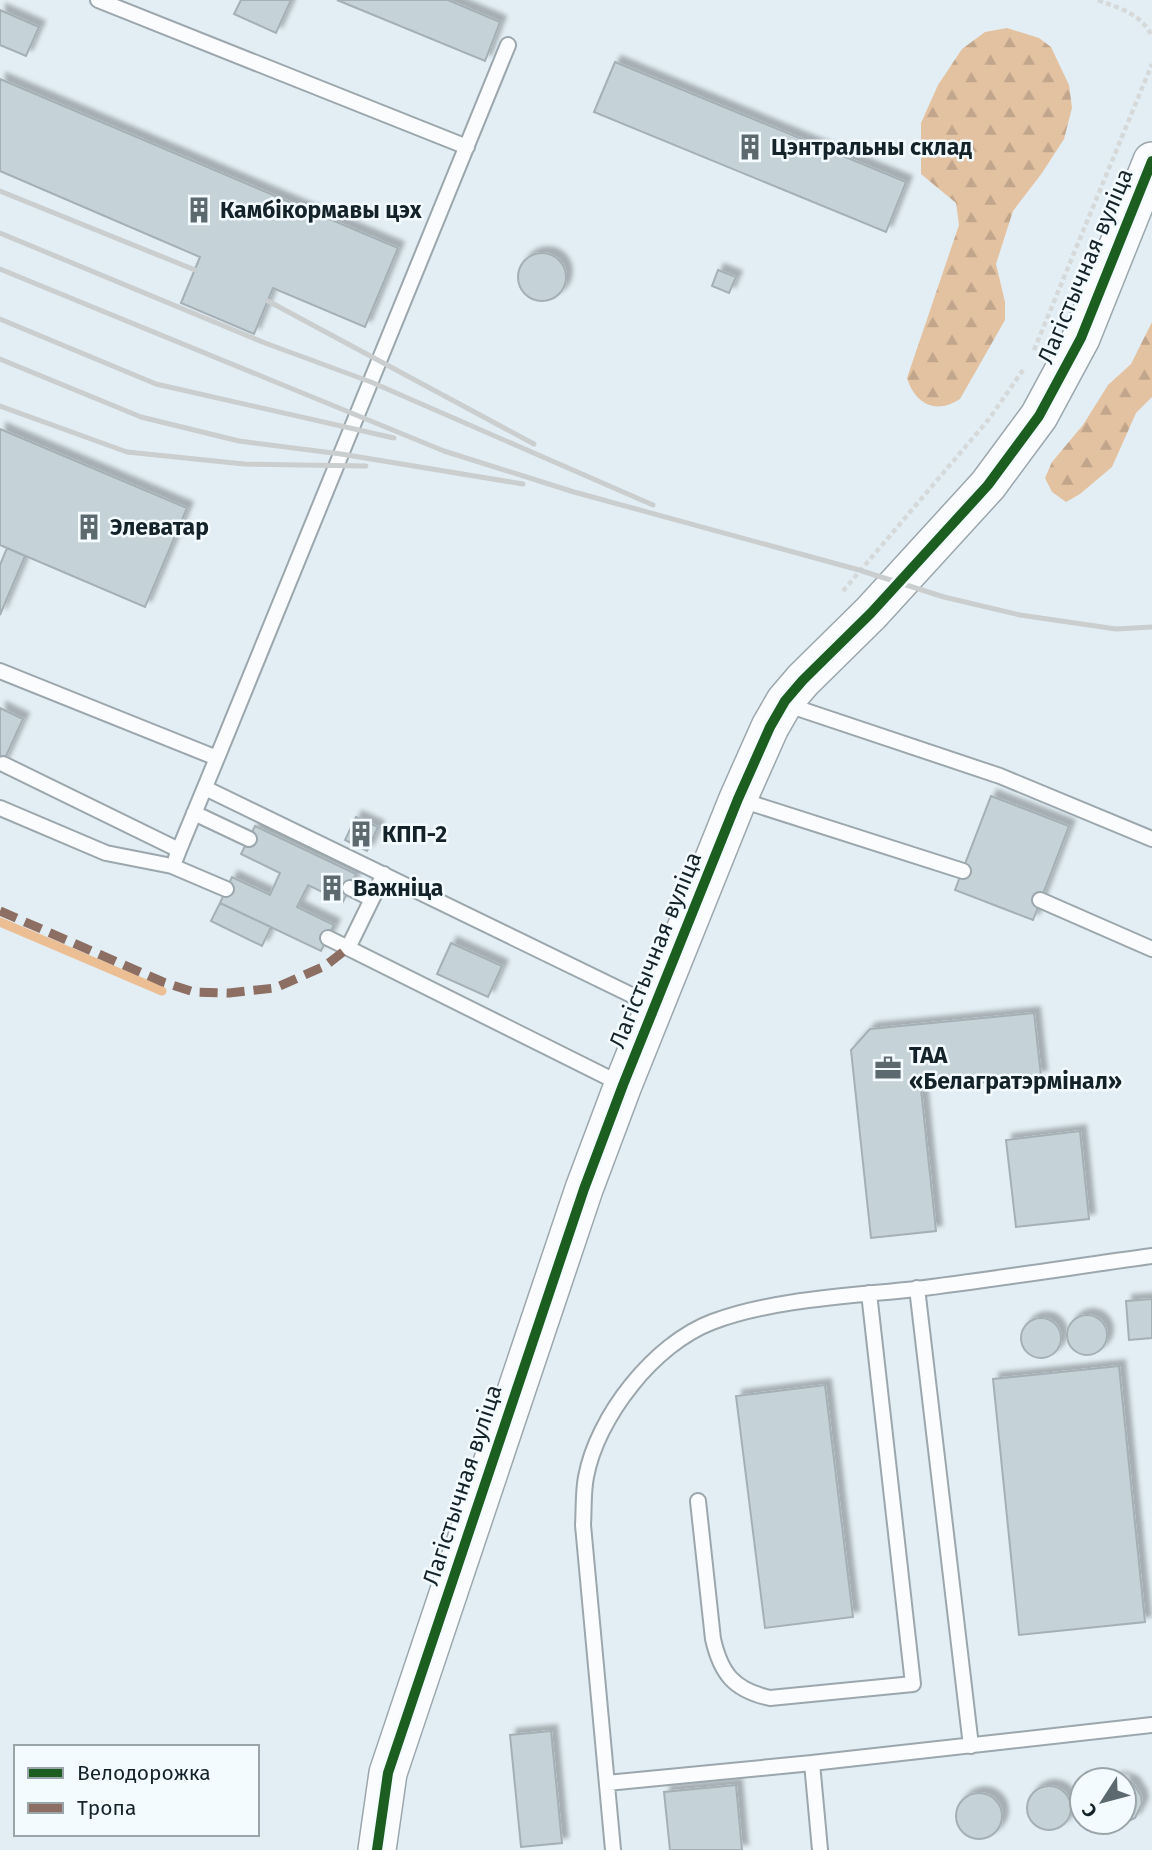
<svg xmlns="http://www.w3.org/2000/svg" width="1152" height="1850" font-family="'Fira Sans',sans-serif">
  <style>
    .forest { fill: url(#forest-firs) }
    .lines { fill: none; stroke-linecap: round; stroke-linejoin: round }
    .stream { stroke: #ecbe93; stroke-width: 9 }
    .building { fill: #c5d2d8; stroke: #a4b0b5; stroke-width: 2; filter: url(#shadow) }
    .service-casing { stroke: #9ba7ac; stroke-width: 18 }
    .tertiary-casing { stroke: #9ba7ac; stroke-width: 40 }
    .path { stroke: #d5d9da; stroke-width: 4.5; stroke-dasharray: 5 3.5; stroke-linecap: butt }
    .service { stroke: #fbfcfd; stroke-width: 14 }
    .tertiary { stroke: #fbfcfd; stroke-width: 37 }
    .rail { stroke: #cacecf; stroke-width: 5 }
    .quiet { stroke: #8d6e63; stroke-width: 9; stroke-dasharray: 18 9; stroke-linecap: butt }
    .cycleway-casing { stroke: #f4fbff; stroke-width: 15 }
    .cycleway { stroke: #1b5e20; stroke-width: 10 }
    .labels { text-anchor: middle; stroke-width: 5; stroke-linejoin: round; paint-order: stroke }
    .poi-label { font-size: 23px; font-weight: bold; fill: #142329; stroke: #f4fbff; text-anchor: start }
    .street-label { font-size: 23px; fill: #142329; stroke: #f4fbff }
  </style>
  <defs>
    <pattern id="forest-firs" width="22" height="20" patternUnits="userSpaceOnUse" patternTransform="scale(1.75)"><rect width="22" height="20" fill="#e3c2a2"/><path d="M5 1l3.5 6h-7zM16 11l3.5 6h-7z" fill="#c2a68c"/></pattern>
    <filter id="shadow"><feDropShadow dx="6" dy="-6" stdDeviation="2" flood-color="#0004"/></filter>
  </defs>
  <rect width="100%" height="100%" fill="#e2eef4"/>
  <path class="forest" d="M1007 28 1039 38 1051 47 1069 85 1072 108 1064 139 1042 173 1013 211 996 264 1005 302V320L960 399C936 415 915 404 907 378L959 225 956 203 921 174V123L938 85 962 49 985 32Z
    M1152 322V397L1136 413 1112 467 1080 494 1066 502 1052 492 1045 478 1052 462 1083 425 1108 385 1131 364Z"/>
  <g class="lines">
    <path class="stream" d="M0 922 162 991"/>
  </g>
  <path class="building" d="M241 0H291L276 33 234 14Z
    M337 0H448L500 22 485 61Z
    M0 10 39 27 26 56 0 45Z
    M615 62 906 182 886 232 594 112Z
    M0 79 398 248 365 327 273 288 254 334 181 303 200 257 0 171Z
    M518 277a24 24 0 1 1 48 0a24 24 0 1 1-48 0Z
    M718 270 736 277 729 293 712 286Z
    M0 429 187 508 145 607 0 545Z
    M7 548 25 556 0 615V565Z
    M0 708 23 719 0 769Z
    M991 796 1069 826 1033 920 955 890Z
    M356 817 378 827 367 851 345 840Z
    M255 826 356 874 343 902 308 885 297 907 334 925 321 951 220 903 232 877 270 895 280 873 241 854Z
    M220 903 271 927 262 946 211 921Z
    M451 943 502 966 488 997 437 974Z
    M1034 1013 1041 1076 921 1089 936 1231 871 1238 851 1050 870 1029Z
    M1080 1131 1089 1219 1016 1227 1006 1140Z
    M1152 1299V1338L1129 1340 1126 1301Z
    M1067 1335a20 20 0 1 1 40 0a20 20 0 1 1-40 0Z
    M1021 1338a20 20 0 1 1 40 0a20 20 0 1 1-40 0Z
    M1119 1366 1145 1622 1019 1635 993 1379Z
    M825 1385 853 1617 765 1628 736 1396Z
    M551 1731 562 1843 521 1847 510 1735Z
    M1119 1778 1126 1780 1133 1783 1141 1796 1142 1804 1135 1818 1120 1825 1107 1822H1124V1780H1111Z
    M736 1785 742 1850H670L664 1792Z
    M1027 1808a22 22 0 1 1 44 0a22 22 0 1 1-44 0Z
    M956 1816a23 23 0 1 1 46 0a23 23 0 1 1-46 0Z"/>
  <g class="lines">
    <g class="service-casing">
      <path id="service" d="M98 0 467 147
        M0 671 217 758 179 850
        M785 704 1000 776 1152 839
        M217 758 508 45
        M3 764 179 850 176 858
        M205 788 654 1006
        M738 799 963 871
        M0 808 106 853 172 866 226 889
        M194 813 249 839
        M350 888 372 899 384 874
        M1040 900 1152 949
        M328 938 621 1084
        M348 948 372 899
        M917 1288 971 1746
        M698 1501 713 1639C721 1674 734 1690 770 1698L913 1684 869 1293
        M607 1783 812 1763
        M613 1850 583 1525C584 1509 583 1492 586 1477 597 1417 654 1344 712 1322 773 1299 851 1296 916 1289 995 1279 1073 1267 1152 1256
        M820 1850 812 1763 1152 1725"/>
    </g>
    <g class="tertiary-casing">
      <path id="tertiary" d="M377 1850 388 1773 584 1189 623 1085 738 799 770 727 785 701 803 680 871 613 988 485 1039 416 1081 338 1152 161"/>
    </g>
    <path class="path" d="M1098 0C1121 9 1140 13 1152 36
      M1034 350 1152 64
      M843 591 989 419 1023 370"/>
    <use href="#service" class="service"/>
    <use href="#tertiary" class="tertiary"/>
    <path class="rail" d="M0 191 195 270
      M0 233 265 343 371 382 653 505
      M0 269 444 451 574 492 859 570 944 597 1020 615 1116 629 1152 627
      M268 301 534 444
      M0 319 156 384 394 438
      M0 359 141 417 239 441 341 454 523 484
      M0 406 127 452 244 464 366 466"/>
    <path class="quiet" d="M0 911 163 982 194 992 229 993 275 988 325 966 348 948"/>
    <g class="cycleway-casing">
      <path id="cycleway" d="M377 1850 388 1773 584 1189 623 1085 738 799 770 727 785 701 803 680 871 613 988 485 1039 416 1081 338 1152 161"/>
    </g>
    <use href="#cycleway" class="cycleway"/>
  </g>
  <defs>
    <g id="building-bare" transform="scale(2.1)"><path d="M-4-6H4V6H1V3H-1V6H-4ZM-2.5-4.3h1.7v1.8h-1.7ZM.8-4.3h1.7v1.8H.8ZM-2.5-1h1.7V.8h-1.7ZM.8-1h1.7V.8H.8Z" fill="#5c6a70" stroke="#f4fbff" stroke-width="2.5" paint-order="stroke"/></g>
    <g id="office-bare" transform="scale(2.1)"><path d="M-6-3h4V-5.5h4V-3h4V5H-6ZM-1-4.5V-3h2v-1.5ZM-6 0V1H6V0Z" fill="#5c6a70" stroke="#f4fbff" stroke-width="2.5" paint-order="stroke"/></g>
  </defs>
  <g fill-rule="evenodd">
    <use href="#building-bare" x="750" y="147"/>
    <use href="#building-bare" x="199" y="210"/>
    <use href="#building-bare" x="89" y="527"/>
    <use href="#building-bare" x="361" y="834"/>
    <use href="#building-bare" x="332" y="888"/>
    <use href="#office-bare" x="888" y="1068"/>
  </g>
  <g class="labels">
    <g class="poi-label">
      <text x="771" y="155">Цэнтральны склад</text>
      <text x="220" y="218">Камбікормавы цэх</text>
      <text x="110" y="535">Элеватар</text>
      <text x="382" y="842">КПП-2</text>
      <text x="353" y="896">Важніца</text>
      <text x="909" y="1063">ТАА<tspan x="909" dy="26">«Белагратэрмінал»</tspan></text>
    </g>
    <g class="street-label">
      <text transform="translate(1085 266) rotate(-67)" y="8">Лагістычная вуліца</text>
      <text transform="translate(655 950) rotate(-68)" y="8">Лагістычная вуліца</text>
      <text transform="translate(462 1485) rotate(-72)" y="8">Лагістычная вуліца</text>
    </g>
  </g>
  <rect x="14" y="1745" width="245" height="91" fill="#f4fbff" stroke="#9aa5a9" stroke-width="2"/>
  <rect x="28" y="1768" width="35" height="10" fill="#1b5e20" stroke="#9aa5a9" stroke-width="2"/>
  <text x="77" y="1780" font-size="21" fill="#142329">Велодорожка</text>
  <rect x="28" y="1803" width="35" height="10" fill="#8d6e63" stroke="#9aa5a9" stroke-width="2"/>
  <text x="77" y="1815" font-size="21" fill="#142329">Тропа</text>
  <g transform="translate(1103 1801) rotate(234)"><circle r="33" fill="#f4fbff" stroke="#9aa5a9" stroke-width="2"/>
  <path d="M0-5L12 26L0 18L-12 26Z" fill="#5c6a70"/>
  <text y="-10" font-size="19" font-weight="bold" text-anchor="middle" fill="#142329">С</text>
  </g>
</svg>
